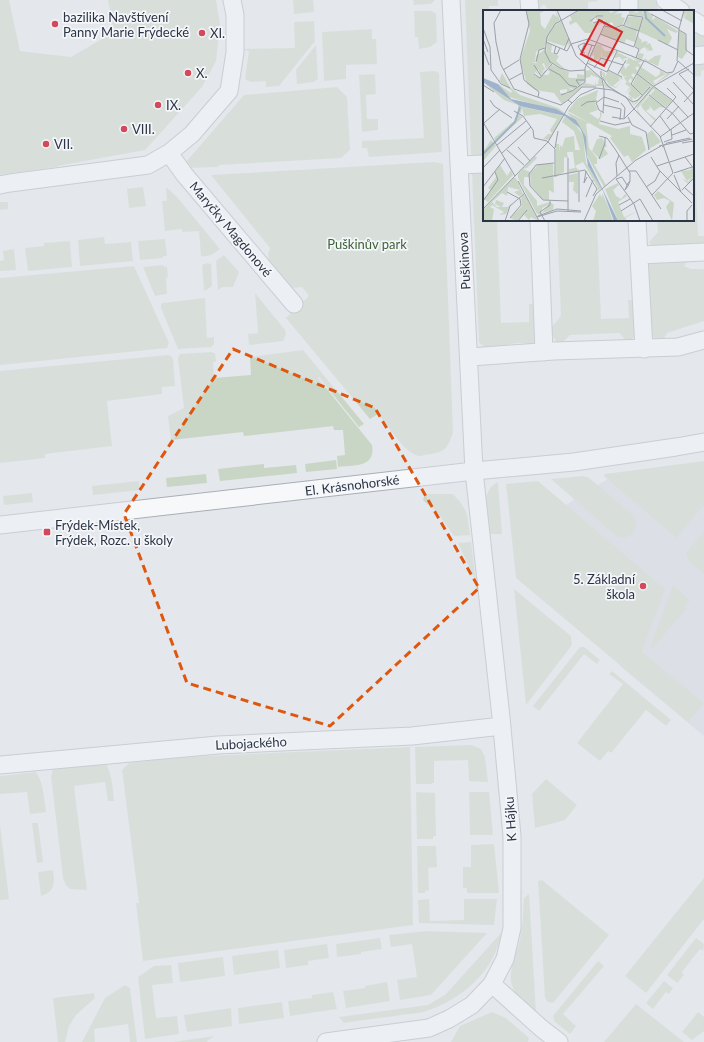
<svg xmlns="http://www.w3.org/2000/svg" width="704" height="1042" font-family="Lato,sans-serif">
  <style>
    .built { fill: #d2d6de }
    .green { fill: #c9d6c5 }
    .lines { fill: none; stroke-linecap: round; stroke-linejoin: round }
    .minor-casing { stroke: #a9aeb7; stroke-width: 19 }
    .minor { stroke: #f7f8fa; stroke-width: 17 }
    .marked { fill: none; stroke: #df570f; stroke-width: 3; stroke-dasharray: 8 5; stroke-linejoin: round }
    .poi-dot { fill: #d1495b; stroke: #f4f6f9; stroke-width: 1.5 }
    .labels { text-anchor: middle; stroke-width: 3.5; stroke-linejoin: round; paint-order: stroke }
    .poi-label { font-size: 13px; fill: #2b3445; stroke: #f4f6f9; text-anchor: start }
    .street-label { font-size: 13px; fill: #2b3445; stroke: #f4f6f9 }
    .park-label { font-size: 13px; fill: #3f6138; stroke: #f4f6f9 }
    .inset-river { fill: none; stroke: #9fb4cc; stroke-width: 2 }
    .inset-road { fill: none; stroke: #9a9fa9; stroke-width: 1 }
    .view { fill: #d62828; fill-opacity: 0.15; stroke: #d62828; stroke-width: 2 }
    .inset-edge { fill: none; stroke: #2b3445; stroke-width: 2 }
  </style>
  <rect width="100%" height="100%" fill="#e4e7ec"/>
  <path class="built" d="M704 467V736L620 666 524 531 619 472Z"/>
  <path class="green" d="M0 0H9L20 51 71 57 114 32 108 0H216L220 24 216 61 202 87 145 150 58 166 57 167 0 175Z
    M293 0H313L314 12 294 14Z
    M413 0H435L431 4 414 5Z
    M465 0H498V6H489V11H484V158L476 157 471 154Z
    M535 0H597L598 1 588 2V11H549L548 9 544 4 537 11Z
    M637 0H655L659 11H636Z
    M414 11H432L436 14 437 42 430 47 419 49 418 37H415Z
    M314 21 315 41 279 86 266 87V81L251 82 245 79 249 51 241 49 295 48 294 22Z
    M372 29V39H376L377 64 346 65V79L324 81 322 32Z
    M699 29 704 33V50H693V31Z
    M316 45 318 79 314 82 297 84 296 70Z
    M693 61H704V70L701 71V76L693 77Z
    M435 71 439 73 442 152 369 157 367 148H362V141L424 138 420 72Z
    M375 74 376 94 366 95 367 119H378V130L362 132 359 75Z
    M337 87 347 97 350 150 341 158 219 165 218 167 188 168 185 163 244 95Z
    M693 112 698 236H704V245L653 247 649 242 658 232 657 220H693Z
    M434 162 443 164 453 432C448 447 447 451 431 454 427 454 422 456 419 456 405 454 387 424 378 414L370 419 286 318 309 296 302 287 291 288 269 264 268 254 270 248 211 175Z
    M476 171H484V220H497L501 323 529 322V304H536V339L533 345 521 343 509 344 503 350C494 349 485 350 479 342L472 173Z
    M143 187 146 206 129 208 127 189Z
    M166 187 177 197 220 249C214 254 209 257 201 256L199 231 182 232V229L165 231 162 201H167Z
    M0 202H8V209L0 210Z
    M557 220H597L601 319 629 318 628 300H636V334L629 343 617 345 624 338 619 333 570 335 559 346 549 330 561 316Z
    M104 237 105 244 131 242 133 261 80 266 78 240Z
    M165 239 167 256H163V258L140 260 138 241Z
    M70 241 72 267 28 271 25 248 44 246V243Z
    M14 249 16 270 0 271V261L4 260 3 251Z
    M224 255 239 272 233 287H223L218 290 216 261Z
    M690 257 684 266 691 269H704V321L667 333 662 343 658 341 650 334 645 271 649 261Z
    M207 263 211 264 212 285 211 287 204 291 202 265Z
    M164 265V267H167L168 277 166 278 167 294 155 296 143 267Z
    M134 266 169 343 167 348 0 365V278Z
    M255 293 285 330 286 335 283 341 249 345 248 334 258 333Z
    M205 298 207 338 214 337V345H212V347L178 349 161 308V304L163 303Z
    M303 350 364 424 359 427 319 377 318 378 372 445C376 468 354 465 338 467L337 456 345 455 343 430H334L333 426 244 436 243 432 171 440 168 416 184 408 178 358 180 354 212 352 213 353H215L216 362H213L214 378 251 375 250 357Z
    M168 355 171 356 173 359 175 386 162 387V394L107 401 112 446 45 454V458L0 463V371Z
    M336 460 337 469 306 472 305 464Z
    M704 461V505L676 538 604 476 605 474Z
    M264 464V468L296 465 297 473 220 481 218 469Z
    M206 474 207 483 167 487 166 478Z
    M583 476 588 477 633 515C642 529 629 543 615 535L551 479Z
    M139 481 140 490 93 495 92 486Z
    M538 481 665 589 642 652 704 703 688 722 516 578 506 484Z
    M498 482 502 534H488C487 517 479 491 498 482Z
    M32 493 33 502 4 505 3 496Z
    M429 494H453C468 510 467 513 470 535L454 536 437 512 423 500 424 497Z
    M704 531V574L690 563 686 553Z
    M471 542 477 591 473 575 458 543Z
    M673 585 690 600 685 606 687 608 652 649 650 647Z
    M514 589 571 636 572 645 526 705Z
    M580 647H584L600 660 597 664 584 654 539 711 533 706Z
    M612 671 671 720 666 726 646 710 611 753 608 751 600 761 577 743 623 684 609 674Z
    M471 745 481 749 485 757 488 782 469 781 468 760 434 761V783H432V784H416L415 747Z
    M410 747 413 925 143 961 136 903H139L122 770 129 763 182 757Z
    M106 764C112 775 113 788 114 801H108L105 782 74 786 87 890 70 889 66 885 63 878 51 776 53 770 59 767Z
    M36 772C44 784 44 799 46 812L30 814 27 792 0 794V776Z
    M546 779 577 805 565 820 535 828 532 794Z
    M416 792 435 793 436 836H433V839H417Z
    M469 792H489L493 835H470Z
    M32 823H38L43 862 37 863Z
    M0 825 9 899 1 900H0Z
    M494 844 499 893H467V888H463V867H471V845Z
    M417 846H436L437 867 428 868 429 890 425 891V893H418Z
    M53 870C55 883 55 892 41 896L38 872Z
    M704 878V919L646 993 625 976Z
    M542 880 609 935 553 1003 548 1002 545 998 538 881Z
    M529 894 536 1012C529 1006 519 999 514 990 505 974 517 955 520 939 523 925 523 912 524 898Z
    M429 899 430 921 464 920V899H497L494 925 419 923 418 900Z
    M426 931 487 933 431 995 400 1000 397 980 417 977 412 944 391 947 389 935Z
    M501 933C495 972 460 1001 423 1012 414 1014 404 1014 395 1016 378 1018 361 1020 344 1023L339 1017 428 1005 446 994Z
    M380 938 382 949 361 952V954L337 957 336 944Z
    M696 938 704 944 703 951 700 949 682 972 684 975 677 983 667 975Z
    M327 944 329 958 308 961V965L286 968 284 950Z
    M278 950 280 968 234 975 232 956Z
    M223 957 225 976 180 982 178 963Z
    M598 961 604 966 563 1014 576 1026 570 1034 554 1021 553 1016Z
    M171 965 173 983 152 985 156 1018 177 1016 179 1034 145 1039 138 977 154 966Z
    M664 981 673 988 669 994 666 992 653 1009 646 1003Z
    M387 982 390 1001 346 1008 343 991 365 988V986Z
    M125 985 130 988 137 1042H130L128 1024 94 1029 95 1042H82L105 998Z
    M333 992 337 1009 290 1016 288 1001 312 998V995Z
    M94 993 95 998 76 1015 69 1026 65 1042H58L53 998Z
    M282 1002 284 1018 239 1024 238 1008Z
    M636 1004 684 1042H604Z
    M231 1008 232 1026 187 1032 184 1015Z
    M492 1012 506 1018 529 1038 528 1042H451L460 1026Z
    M698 1012 704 1017V1031L692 1040 682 1032Z
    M214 1036 206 1042H174Z"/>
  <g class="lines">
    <g class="minor-casing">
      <path id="minor" d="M529 0 530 11
        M629 0V11
        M665 0 681 11
        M693 20 704 27
        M693 56 704 55
        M169 153 184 174 294 304
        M459 165 484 164
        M0 185 10 183 148 165 169 153 192 134 229 91 235 52V15L232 0
        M539 220 544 352
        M637 220 644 349
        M639 255 704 252
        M470 357 554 351 678 347 704 340
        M0 525 474 471 574 462 676 447 704 442
        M0 765 218 745 412 736 502 726
        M492 984 541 1028 559 1042
        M326 1042 429 1028 449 1019 472 1005 492 984 505 959 512 928V836L501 717 474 471 451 0"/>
    </g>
    <use href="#minor" class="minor"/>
  </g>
  <path d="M0 0H704V1042H0ZM233 349 375 408 479 588 330 726 187 683 124 514Z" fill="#e4e7ec" fill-opacity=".55" fill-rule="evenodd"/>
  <path class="marked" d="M233 349 375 408 479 588 330 726 187 683 124 514Z"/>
  <g class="poi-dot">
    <circle cx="55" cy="24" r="4"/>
    <circle cx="202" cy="33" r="4"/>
    <circle cx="188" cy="73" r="4"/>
    <circle cx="158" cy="105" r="4"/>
    <circle cx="124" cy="129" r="4"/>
    <circle cx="46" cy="144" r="4"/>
    <rect x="43" y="528" width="8" height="8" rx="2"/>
    <circle cx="643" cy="586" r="4"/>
  </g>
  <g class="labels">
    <g class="poi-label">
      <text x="63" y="22">bazilika Navštívení<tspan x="63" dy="15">Panny Marie Frýdecké</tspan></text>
      <text x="210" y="38">XI.</text>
      <text x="196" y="78">X.</text>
      <text x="166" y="110">IX.</text>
      <text x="132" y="134">VIII.</text>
      <text x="54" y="149">VII.</text>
      <text x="55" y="530">Frýdek-Místek,<tspan x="55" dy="15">Frýdek, Rozc. u školy</tspan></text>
      <text x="635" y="584" text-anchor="end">5. Základní<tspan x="635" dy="15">škola</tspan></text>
    </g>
    <g class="street-label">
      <text transform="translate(231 229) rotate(50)" y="5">Maryčky Magdonové</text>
      <text transform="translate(464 261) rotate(-93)" y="5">Puškinova</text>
      <text transform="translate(352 485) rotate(-7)" y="5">El. Krásnohorské</text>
      <text transform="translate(251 743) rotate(-3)" y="5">Lubojackého</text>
      <text transform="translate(510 819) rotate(-94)" y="5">K Hájku</text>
    </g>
    <g class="park-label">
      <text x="367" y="249">Puškinův park</text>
    </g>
  </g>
  <g transform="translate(483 10)">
    <rect width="211" height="211" fill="#e4e7ec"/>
    <path d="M43 0H63L57 3 58 15 62 19 70 4 74 7 72 0 77 10 69 17 61 38 57 39 53 42 52 52 49 53H54L53 46 62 39 68 54 63 59 61 53 59 54 62 59 60 61 57 55 60 62 58 65 55 59 53 61 58 66 52 62 51 65 57 68 61 61 64 60 60 65H65L67 62 65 60 69 55 86 62 85 67 87 68H94V64L101 65V71L91 79 83 77 90 80 84 83V79L77 80V83L84 84 102 73 112 75 113 71V75L115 74 116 68 108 65 107 67 102 68V61L107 60 118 68 120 76H100L79 94 71 83 52 80 44 74 37 50 47 21ZM97 0H124L128 3 133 0H138L131 4 139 3 138 7 142 8 140 14 132 17 126 15 131 16 129 12 122 15 121 10H113V7L121 6H113L106 10 111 8 109 14 116 11H119L120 13 111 17 108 23H102L93 12 87 15 86 12 89 10 87 6ZM142 0H151V4L152 0 153 3 158 0 160 5 159 0H163L170 5 169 10 173 7 195 21 193 23 184 19 189 28 185 35 146 17 148 11 146 16 142 15 144 7 152 6 159 8 157 19 161 6 146 5V0ZM201 0H211V14L201 8 205 1 200 8ZM78 11 87 33 86 37 85 33 81 36 64 31 70 17ZM122 16 132 19 139 16 154 20 152 32 143 29 141 34 118 24ZM196 21 202 24 204 42 199 49 195 47ZM155 23 156 28 159 30 158 33 162 31 165 32 163 35 167 33 170 40 166 41 164 37 165 42 162 37 158 39 156 43 161 44 159 49 154 48 157 39 152 36ZM64 33 69 35 68 42 76 46 73 51 83 60 67 52 63 44ZM114 34 124 37 118 36 122 41H133L125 50 126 48 119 47V40L118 48 106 53 108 47 111 50V45L108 46ZM134 42 150 50 155 51 148 47 160 51 155 53 158 55 156 59 155 56 152 58 155 61 152 65 151 63 148 65 151 68 149 71 148 68 145 71 158 85 152 89 149 87 150 92 145 86 149 87 145 84 149 77 142 84 147 77 142 74 144 72 141 68 145 65 141 67 137 62 141 55 142 59 147 54 141 53 144 52 145 48 140 49 141 52 137 47 131 48ZM164 45 162 48 165 51 172 46 178 45 175 56 161 50ZM158 57 173 67 177 64V60L183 64 170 71 172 74 184 64 189 63 171 75 154 64ZM125 61 140 68 139 70 135 66 137 70 130 76 133 77 138 71 133 78 126 75 123 70 122 72 129 79 122 77 119 62 122 63V67ZM19 63 27 77 37 85 75 98 82 103 22 86 15 74 28 83 29 81 16 71ZM154 65 170 76 153 94 151 95 142 86 151 94 167 76 159 84 149 75ZM0 72 37 96 80 106 66 130 60 129 65 124H69L67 120 74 109 57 104 41 106 39 98 38 103 35 102V95L21 90ZM171 77 189 91 183 97 167 85 172 80 170 79 154 99 161 110 154 101V97L164 84ZM115 80 112 94 115 100 106 103 115 109 117 107V102L119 103 116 114 135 119 147 116V113V124L159 127 163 140 149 152 145 145 141 147 127 128 129 126 85 101 94 89ZM166 86 183 98 177 97 171 101 166 95 167 98 163 101 173 109 172 111 160 99 158 95ZM84 102 106 113 103 114 106 138 114 148V154H111L123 175 121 177 104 146 101 124ZM34 104 40 107 13 131 11 128 31 111ZM82 106 90 111 100 125 103 153 119 178 114 181 115 178 100 152 92 156 96 161 86 163V159L92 158 90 142H84L85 148 81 147V162L73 167V134H76L77 142V135L79 137 82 128 91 126 92 140H97L91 121 79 112ZM169 120 178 132 166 139 164 124ZM119 128 124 136 121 138 125 144 117 149 109 141 114 129ZM8 130 13 136 0 151V142ZM52 146 54 148 44 158 40 159 47 162 46 167H41V175L54 191V196L67 192 71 195 70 200 59 203 65 195 59 198 58 205 54 204 35 168V164ZM56 154H70L71 183 66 180V190L59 189 48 176 47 163ZM17 155 24 166 28 160 30 165 5 192 1 189 8 180 5 178 14 166 12 162ZM208 157 211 160V167L205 174 199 168 205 172 209 167 204 171 198 161 207 160ZM95 163V183L94 184 90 180 91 172H86V165ZM30 168H33L40 184 36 186 31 182 37 180 25 177 24 186 19 183 9 192 14 197H18L12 194 13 190 21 193 19 197H25L29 192 23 204 16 205 21 202 9 195 7 197 11 199 9 211H0V200ZM135 173 136 175 130 180 133 186 138 189 142 184 144 186 135 192 141 207H142L148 204 153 202 142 208 144 211H135L122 179ZM175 181 191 193 189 211 183 197 187 191 181 188 174 190 171 185ZM119 183 125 196 130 211H110L113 201 109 196 117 184 119 188ZM40 185H42L55 211 48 207 46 210 41 205 44 200 34 211 27 208 39 196 38 187Z" fill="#c9d6c5"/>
    <path d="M0 68 15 74 28 89 73 99 93 110 103 127 104 147 135 211H131L120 181 105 156 100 125 97 118 82 106 37 96 0 72Z" fill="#9fb4cc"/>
    <path class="inset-river" d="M162 0 163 8 182 26M0 144 32 112 37 97"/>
    <path class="inset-road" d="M18 0 11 13 13 32 18 55 31 79 78 95 85 90 89 93M43 0 46 14 37 49 41 70 56 82 55 87M74 0 93 46 119 69 121 79M96 0 72 14 64 27 62 42 67 52 77 58 87 61 102 60M179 0 199 11M168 4 196 19M107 11 114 6H120M110 13 119 10 122 16M0 18 7 37 8 60 18 74 27 78M196 20 203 24V40L210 45M117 24 151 37 160 7 145 5 141 15M0 29 5 42M175 30 195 40M63 32 84 41 88 34 105 29 164 52 184 63 190 62 195 51 211 65M73 36 71 43 74 44 77 38M152 37 156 39 153 48M0 39 6 55M81 40 86 28M102 43 98 42 102 33M104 48 109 35M118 48 140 55M106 49 100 45 95 36 101 33 112 36M194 51 196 19 201 0M53 52 56 40 62 38M104 53 124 62 134 41M51 55 58 66M111 58 118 48M66 59 77 65 86 75 94 77M206 59 196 64 211 80M20 60 36 50M125 60 139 67M118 61V66L125 76 150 92 155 90 167 77M51 64 57 68 69 54M135 64 143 50M154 64 189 90 205 107M26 70 39 63M190 72 211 95M0 75 11 82M97 76 93 70H102M78 85 89 81 102 72V58L121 16 132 18 139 15 156 21M159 85 148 74 161 51M166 85 190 104 207 124 211 123M7 90 11 96 29 108M85 90 99 77H113M201 92 211 81M138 93 142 98 141 108M121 95 138 99 137 110M98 96 104 92 114 91M151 99 171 76 211 53M31 101 40 106 50 120 51 128 64 131 72 139V167M120 102 121 87 136 92M121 103 116 100 113 93 121 87V79M177 106 187 120M129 107 141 109 151 99 177 126 190 163 169 185M145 107 149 115 163 122 166 140M184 109 196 96M117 111 132 115 147 112M0 112 32 166M1 113 17 99M167 117 193 87 184 78M189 125 203 120M116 126 124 128 132 139 147 163V171M177 127 211 103M181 132 189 129 188 119M199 133 211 131M14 135 43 111M176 136 209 129M35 137 47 151M179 137 184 133 207 128M72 138 75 121M24 140 41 155M19 143 48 117M168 147 176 160 209 193M202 147 211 159M116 149 122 133V127M187 152 211 144M71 153 53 155 46 164 47 176 60 190 85 191M174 156 186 152M0 158 17 140M103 161 101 173 104 167M146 161H153L178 199M96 162V192M191 163 209 157M191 165 198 182M134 166 133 153 136 145M59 168 102 160 114 179 110 186M133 169 151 194 157 211M133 169 139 167 144 175M35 171 56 211M147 171 145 176 142 180 145 173ZM0 177 22 148M163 177 172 171 177 161M202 178 211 186M199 180 211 168M24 182 37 189 38 195 27 208M103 187 110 170M0 191 15 170 12 162M136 195 147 189M0 199 65 132 86 96 97 85 113 78 129 80 143 87 151 99M85 201V148M138 201 157 189 170 211M55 206 74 199 98 201M54 207 74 201 98 202M22 211 27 196 42 183M35 211 44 200M62 211 57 202 67 195V191M101 211 113 184 153 150 178 136M204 211V201L209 195"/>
    <path class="view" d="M116 10 139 22 121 56 98 44Z"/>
    <rect width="211" height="211" class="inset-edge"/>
  </g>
</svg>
